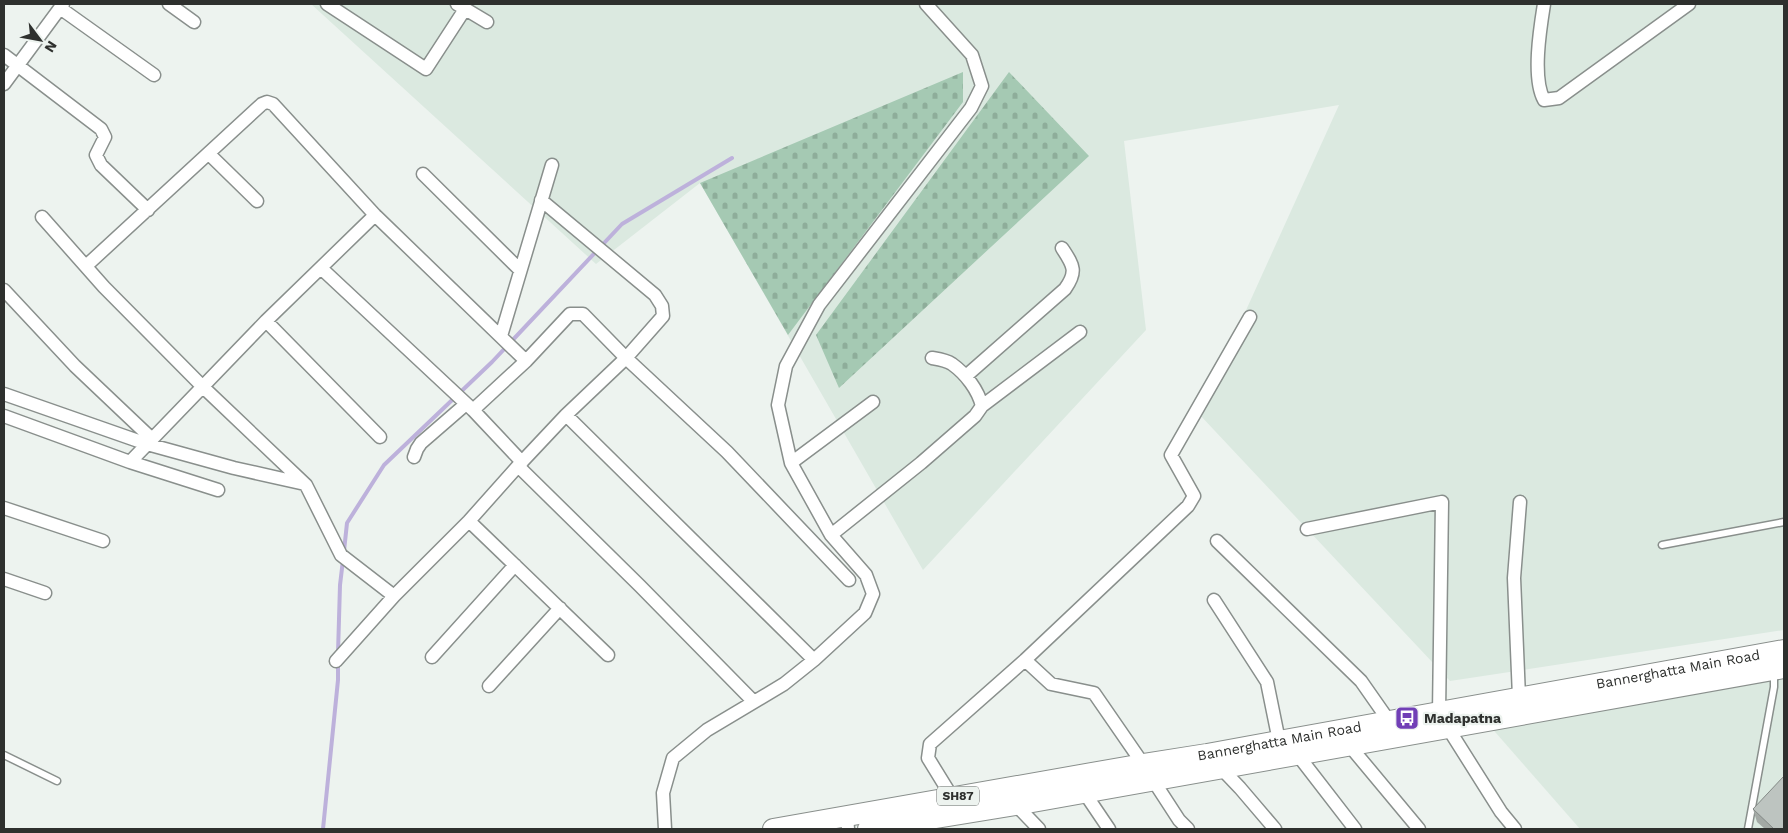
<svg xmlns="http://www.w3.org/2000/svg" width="1788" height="833" font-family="'Work Sans',sans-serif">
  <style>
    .built { fill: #dbe9e0 }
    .cemetery { fill: url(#cemetery-stones) }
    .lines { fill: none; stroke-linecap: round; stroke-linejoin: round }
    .stream { stroke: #bdb1db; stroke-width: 4 }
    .lane-casing { stroke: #898f8c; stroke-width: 9 }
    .street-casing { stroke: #898f8c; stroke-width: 15 }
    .primary-casing { stroke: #898f8c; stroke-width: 22 }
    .lane { stroke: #fff; stroke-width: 6 }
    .street { stroke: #fff; stroke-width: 12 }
    .primary { stroke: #fff; stroke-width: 20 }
    .wall { fill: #a3a9a5 }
    .building { fill: #bdc4c0; stroke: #848986 }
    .labels { text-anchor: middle; stroke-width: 4.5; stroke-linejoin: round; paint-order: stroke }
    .shield { fill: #edf3ef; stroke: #676a68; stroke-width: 1 }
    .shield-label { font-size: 12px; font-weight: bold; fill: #2e302e }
    .street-label { font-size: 14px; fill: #2e302e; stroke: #edf3ef }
    .poi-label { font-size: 14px; font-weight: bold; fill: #2e302e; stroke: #edf3ef; text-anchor: start }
  </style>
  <defs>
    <pattern id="cemetery-stones" width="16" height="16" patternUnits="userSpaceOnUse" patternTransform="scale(1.25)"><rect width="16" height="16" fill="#a5c9b3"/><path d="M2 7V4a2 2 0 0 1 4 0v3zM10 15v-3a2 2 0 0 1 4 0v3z" fill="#8ead9a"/></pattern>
  </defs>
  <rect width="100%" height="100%" fill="#edf3ef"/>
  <path class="built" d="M311 4H1784V630L1450 681 1199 414 1339 105 1124 141 1146 330 923 570 700 183 596 264Z
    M1784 673V829H1580L1489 725Z"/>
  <path class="cemetery" d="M963 72V102L788 335 700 183Z
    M1009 72 1089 156 839 388 816 335Z"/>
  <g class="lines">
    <path class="stream" d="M344 551 347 523 384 465 492 362 622 224 732 158
      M338 653 340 585 343 560
      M323 829 338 680V662"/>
    <g class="lane-casing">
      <path id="lane" d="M1662 545 1784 522
        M4 755 57 781
        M1748 829 1774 687V671"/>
    </g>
    <g class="street-casing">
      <path id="street" d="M169 4 194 22
        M327 4 426 69 465 9
        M457 4 487 22
        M1544 4C1540 29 1532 78 1544 100L1559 98 1689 4
        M60 8 154 75
        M4 55 101 129 105 137 96 155 101 165 148 210
        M4 84 63 4
        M209 154 257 201
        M423 174 520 270
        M42 217 104 287 202 386 306 485 341 555 394 596 469 521 518 466 566 415 626 358 663 316 662 306 655 295 541 200
        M86 266 262 104 267 102 273 104 375 215 526 361
        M322 269 473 410
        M4 290 75 366 152 439
        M266 321 380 437
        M501 336 552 165
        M966 376 1065 289C1078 271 1073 265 1062 248
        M4 394 147 444 234 468 305 484
        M982 406 1080 332
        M566 415 814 660
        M4 416 130 462 218 490
        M414 457 417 449 421 443 466 404
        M130 462 266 321 375 215
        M522 462 473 410 526 361 570 314H583L626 358 727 452 849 580
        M791 463 873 402
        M518 466 640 586 753 701
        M4 508 103 541
        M469 521 608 655
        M1307 529 1442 502 1439 713
        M831 535 921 463 975 416 982 406C978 390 966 374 952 364 946 360 938 359 932 358
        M1217 541 1361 681 1389 721
        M4 579 45 593
        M1214 600 1267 682 1279 741
        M432 657 515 565
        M1025 660 1051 684 1094 693 1143 764
        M336 661 394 596
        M489 686 560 608
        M1519 697 1514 578 1520 502
        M1448 728 1501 812 1515 829
        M1349 745 1419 829
        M1297 754 1355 829
        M1220 767 1240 788 1275 829
        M1153 780 1179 820 1188 829
        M1084 792 1109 829
        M952 797 928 758 930 744 1025 660 1188 506 1194 496 1171 455 1250 317
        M1016 805 1039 829
        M847 816 848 829
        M665 829 663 793 673 758 707 730 784 684 814 660 865 613 873 594 866 575 831 535 791 463 778 405 786 366 819 305 971 108 982 86 972 55 926 4"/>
    </g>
    <g class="primary-casing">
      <g id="primary">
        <path id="s1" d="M773 829 1143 764 1207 754 1784 650"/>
        <path d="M868 829 1016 805 1784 668"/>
      </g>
    </g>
    <use href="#lane" class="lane"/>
    <use href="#street" class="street"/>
    <use href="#primary" class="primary"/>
  </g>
  <path class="wall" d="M1753 809 1784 829H1765L1757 822Z"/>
  <path class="building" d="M1784 776V829H1774L1753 809Z"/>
  <defs>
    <g id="bus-square" transform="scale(1.25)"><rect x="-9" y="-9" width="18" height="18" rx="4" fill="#713fb6" stroke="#edf3ef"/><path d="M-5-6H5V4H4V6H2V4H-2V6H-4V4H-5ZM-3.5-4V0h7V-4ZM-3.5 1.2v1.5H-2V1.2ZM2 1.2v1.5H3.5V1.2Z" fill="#fff"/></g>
  </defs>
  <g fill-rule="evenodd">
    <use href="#bus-square" x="1407" y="718"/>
  </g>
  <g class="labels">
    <rect class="shield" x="937" y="786.5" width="42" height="19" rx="4"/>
    <g class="shield-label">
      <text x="958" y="800">SH87</text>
    </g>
    <g class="street-label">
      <text dy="5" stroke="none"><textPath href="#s1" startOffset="919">Bannerghatta Main Road</textPath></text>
      <text dy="5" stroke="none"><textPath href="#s1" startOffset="514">Bannerghatta Main Road</textPath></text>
    </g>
    <g class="poi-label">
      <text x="1424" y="723">Madapatna</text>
    </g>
  </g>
  <rect width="1788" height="833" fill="none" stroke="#2e302e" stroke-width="10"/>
  <g transform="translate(40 40) rotate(122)" stroke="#edf3ef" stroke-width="4" paint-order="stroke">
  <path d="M0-4L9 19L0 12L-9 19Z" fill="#2e302e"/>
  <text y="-8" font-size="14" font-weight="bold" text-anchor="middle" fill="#2e302e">N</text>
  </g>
</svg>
